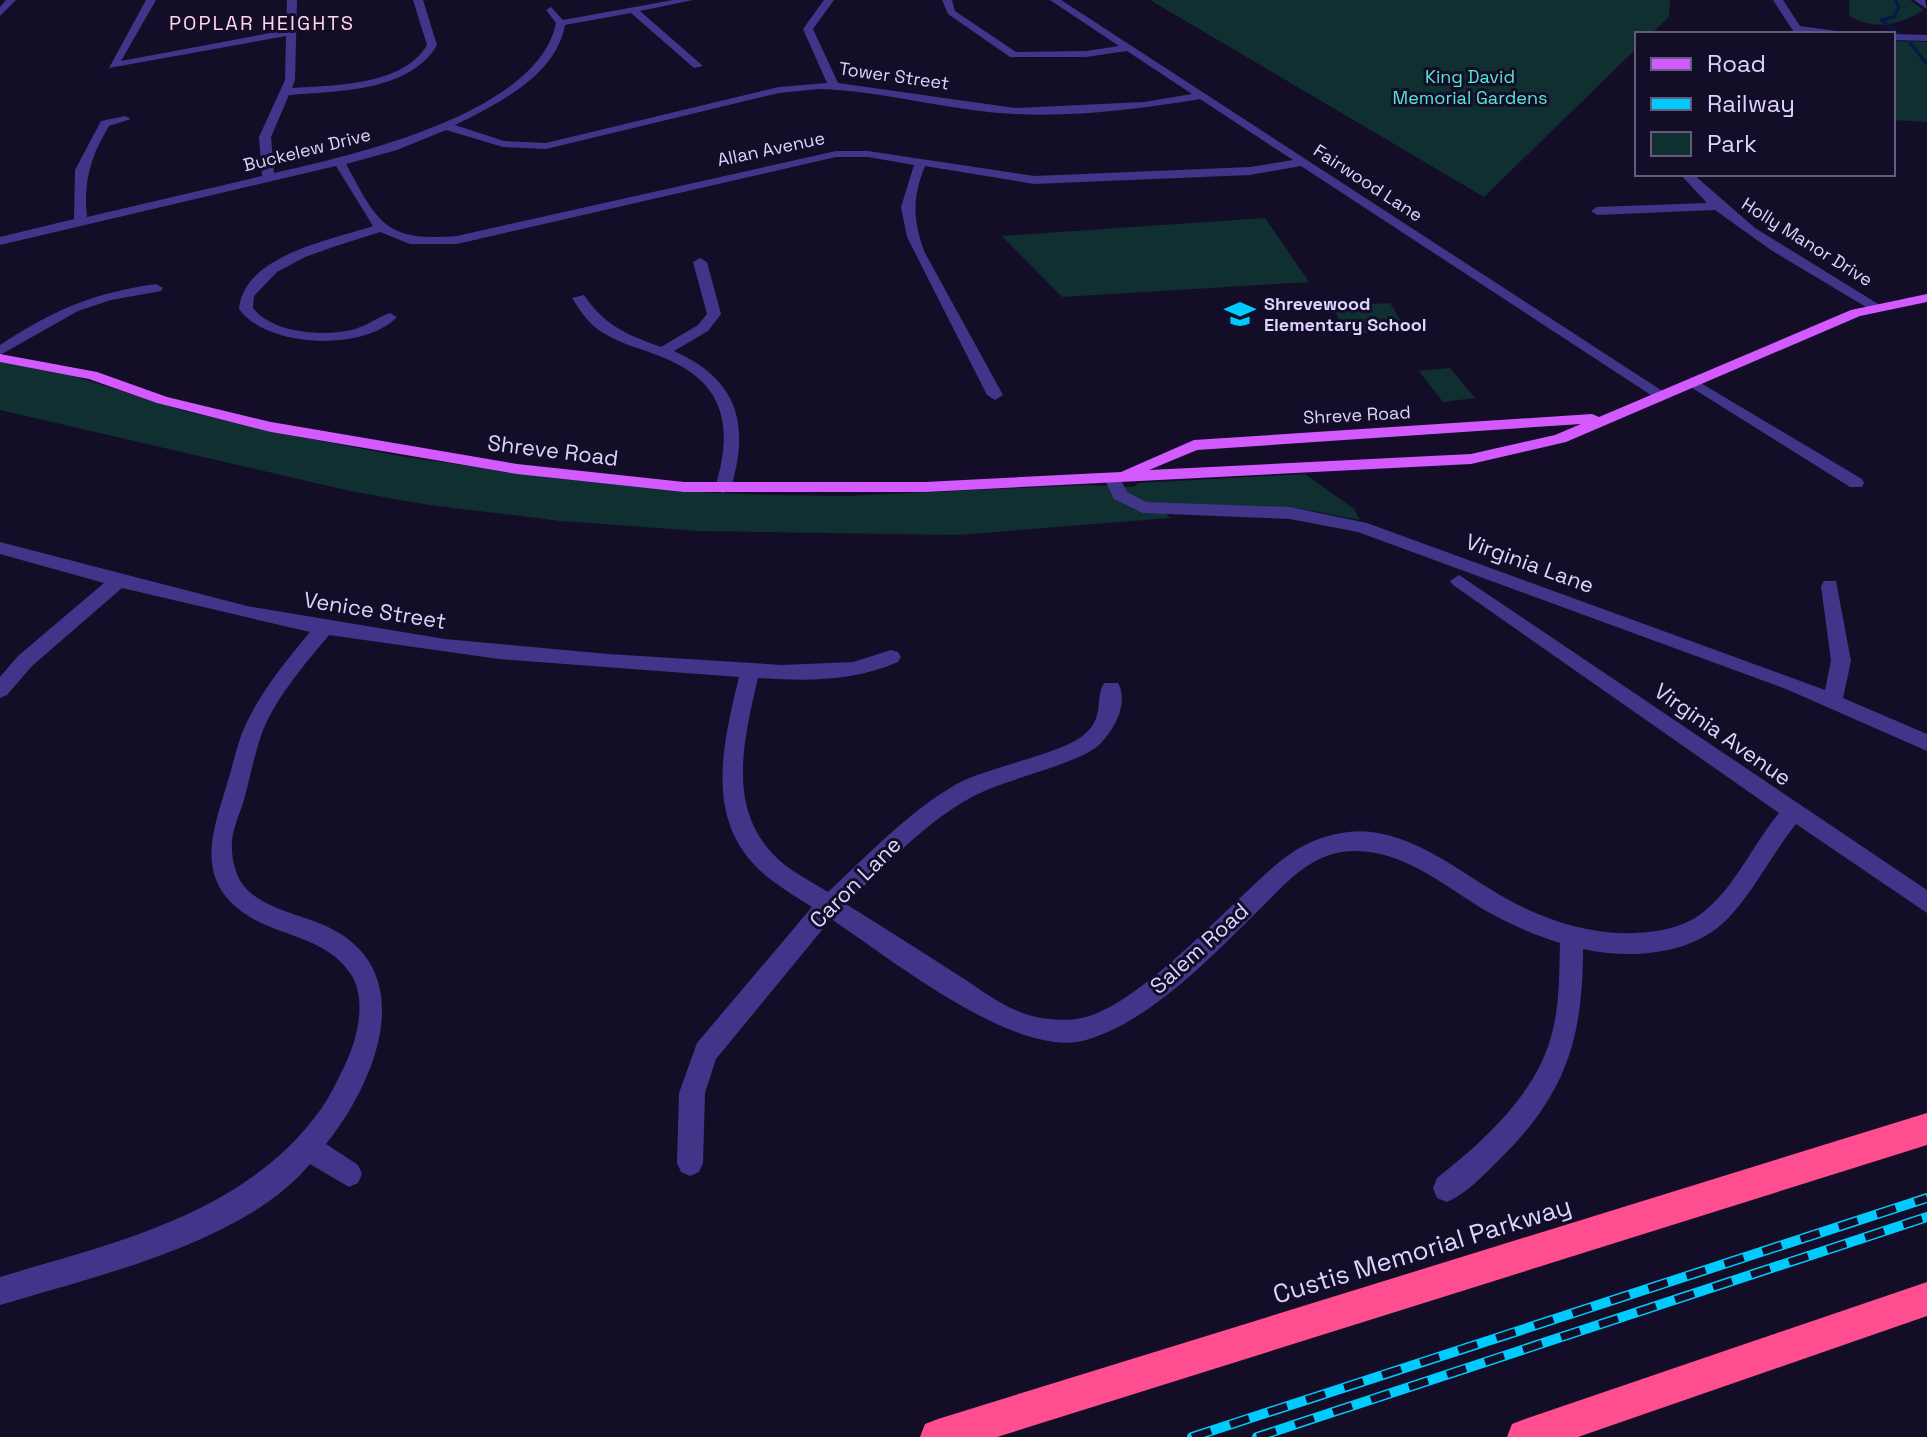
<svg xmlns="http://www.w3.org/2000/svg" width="1927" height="1437" font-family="'Space Grotesk',sans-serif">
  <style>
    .green { fill: #102f31 }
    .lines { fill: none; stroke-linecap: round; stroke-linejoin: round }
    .stream { stroke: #071747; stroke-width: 3 }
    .minor { fill: #413589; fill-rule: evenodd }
    .major { fill: #d35aff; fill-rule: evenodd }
    .highway { fill: #ff4e90; fill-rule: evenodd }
    .rail-casing { stroke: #00cafe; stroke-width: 10 }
    .rail { stroke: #140d27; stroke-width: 7; stroke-dasharray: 20; stroke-linecap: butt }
    .labels { text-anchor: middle; stroke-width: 6; stroke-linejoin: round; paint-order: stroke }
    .far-street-label { font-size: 18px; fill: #ddd3ff; stroke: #140d27 }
    .far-park-label { font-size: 18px; fill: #57e7d3; stroke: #140d27 }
    .far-poi-label { font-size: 18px; font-weight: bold; fill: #ddd3ff; stroke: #140d27; text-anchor: start }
    .far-neighbourhood-label { font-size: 20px; letter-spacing: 2px; fill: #ffd5eb; stroke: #140d27 }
    .street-label { font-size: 22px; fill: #ddd3ff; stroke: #140d27 }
    .near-street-label { font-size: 26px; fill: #ddd3ff; stroke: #140d27 }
  </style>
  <rect width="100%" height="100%" fill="#140d27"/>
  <path class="green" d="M1150 0H1670L1669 17 1651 34H1637V48L1484 197Z
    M1849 0H1910L1924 10C1898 25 1876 31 1849 16Z
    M1893 41 1927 42V122L1893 120Z
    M1265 218 1309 282 1062 297 1002 236Z
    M1390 303 1407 331 1348 334 1331 306Z
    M0 362 65 373 184 411 294 436 406 457 551 478 713 493 773 495 847 496 1085 485 1133 487 1139 483 1305 474 1354 509 1360 520 1297 508 1156 503 1170 518 957 535 699 531 561 521 429 505 350 491 0 410Z
    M1450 368 1475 398 1443 402 1419 371Z"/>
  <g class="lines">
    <path class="stream" d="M1895 0 1899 7 1894 17 1881 20 1899 34
      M1910 43 1927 64"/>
    <path class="minor" d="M6 0H16L0 16V7Z
      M146 0H156L121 61 286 30 287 0H297L295 80 292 88C334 85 403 86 427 45L413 0H423L437 45C410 92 337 91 289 95L271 137 274 173C350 156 538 114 556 23L546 10 551 7 563 20 673 0H693L640 11 703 66 694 68 631 13 565 25C556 76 497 104 455 125L504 141 546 143 779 87 827 83 803 29 824 0H834L813 29 838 83 1015 108 1144 102 1192 94 1127 51 1086 57H1010L948 14 942 0H952L955 11 1016 52 1086 51 1119 46 1050 0H1061L1670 396 1662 401 1657 399 1301 166 1250 175 1034 184 925 166C912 198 913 219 924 251L1003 395 995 400 987 395 907 237 901 207 914 165 868 157H836L457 244H410L380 232 336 246 305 257 277 272 254 296 253 308C273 334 326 337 355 329 368 325 378 317 390 313L397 317C363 352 267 348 239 309 244 255 331 240 373 226L336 166 0 245V237L74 219 75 170 101 121 125 116 131 119 109 126C91 156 83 181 87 217L262 176 259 137 285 80 286 36 109 68ZM819 89C885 91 949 111 1015 114 1076 117 1140 109 1200 99L1293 160 1250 167 1034 176 868 151H836L457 236C385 242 378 223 346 164L397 150 446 130 503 147 546 149 779 93Z
      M1773 0H1783L1800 26 1859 34H1795Z
      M1914 0H1925L1927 9Z
      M1893 34 1927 35V41L1893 40Z
      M1680 174H1693L1755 228 1883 307 1871 310 1771 250 1715 210 1597 215 1591 211 1597 207 1707 203Z
      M700 258 707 262 721 314 708 331 674 351C738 380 750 423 731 488L723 493 715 488C733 428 727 383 662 357 643 349 623 345 605 334 590 326 581 312 572 298L584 295C604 325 627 335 661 347L698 325 707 314 693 262Z
      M156 284 163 288 161 291 111 300 78 311 0 355V345C53 310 93 293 156 284Z
      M1694 379 1862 479 1864 483 1862 487H1850L1689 386 1687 383Z
      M1112 473 1118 474 1127 492 1146 502 1290 507 1367 523 1825 690 1831 661 1821 586 1824 581H1836L1851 661 1843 698 1927 734V751L1786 689 1358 532 1290 519 1143 513 1114 499 1104 478Z
      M0 542 247 606 445 639 608 654 782 665 853 662 891 650 898 652 901 657 898 662C852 682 806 681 758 678 743 743 724 816 785 865 798 875 814 883 828 892 868 855 907 813 955 785 988 766 1065 754 1086 733 1105 715 1094 701 1104 683H1118C1129 703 1115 728 1101 743 1082 764 1003 779 972 797 924 823 885 866 846 904 884 928 921 951 958 975 977 987 995 1001 1015 1010 1036 1019 1063 1023 1086 1017 1134 1004 1205 931 1242 896 1276 864 1300 838 1348 832 1406 825 1460 873 1507 899 1545 920 1590 935 1634 933 1658 932 1683 928 1702 913 1733 890 1754 843 1779 813L1453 585 1450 581 1459 575 1927 890V913L1796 824C1773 853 1756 887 1732 914 1697 955 1633 960 1583 949 1583 1040 1565 1095 1500 1159 1484 1175 1467 1193 1447 1202L1437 1198 1433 1188 1437 1178C1485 1140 1539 1092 1553 1029 1560 1001 1559 972 1560 943 1535 935 1511 925 1488 912 1447 888 1403 849 1353 851 1313 852 1289 880 1263 906 1215 953 1152 1021 1086 1040 1017 1061 889 957 831 919L716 1059 705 1093 703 1163 699 1172 690 1176 681 1172 677 1163 679 1093 697 1043 812 907C798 898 783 889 770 879 702 826 722 748 739 677L499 659 329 635C305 664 278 695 263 730 255 752 250 777 244 800 240 813 233 828 232 841 231 854 234 871 241 882 258 908 299 914 326 926 422 970 376 1082 326 1144L358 1165 362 1174 358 1183 349 1187 310 1164C246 1242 93 1277 0 1305V1277C117 1242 246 1214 321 1109 330 1096 337 1081 344 1067 357 1041 368 999 350 973 324 935 275 937 241 911 195 876 213 830 227 784 233 765 237 744 245 726 261 691 286 661 310 632L122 588 32 666 7 695 0 698V677L18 656 104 583 0 554Z"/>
    <path class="major" d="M1927 294V302L1860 316 1566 442 1471 464 925 492H684L517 474 271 432 157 403 89 379 0 362V354L97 372 167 397 271 422 517 464 684 482H925L1121 472 1194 440 1592 414 1599 417 1851 310ZM1581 424 1555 435 1471 454 1149 470 1197 450Z"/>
    <path class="highway" d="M1927 1113V1145L997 1437H920L925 1424 938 1419Z
      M1927 1282V1316L1578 1437H1507L1512 1424 1525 1419Z"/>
    <g class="rail-casing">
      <path id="rail" d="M1192 1437 1927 1198
        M1257 1437 1927 1217"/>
    </g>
    <use href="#rail" class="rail"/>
  </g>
  <defs>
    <g id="school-bare" transform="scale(2.4)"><path d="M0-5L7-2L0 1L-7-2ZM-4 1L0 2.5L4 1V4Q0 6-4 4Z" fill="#00cafe" stroke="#140d27" stroke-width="2.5" paint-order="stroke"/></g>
  </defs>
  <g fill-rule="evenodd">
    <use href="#school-bare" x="1240" y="314"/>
  </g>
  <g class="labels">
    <g class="far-street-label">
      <text transform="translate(894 76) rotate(8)" y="6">Tower Street</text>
      <text transform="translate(771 149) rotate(-12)" y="6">Allan Avenue</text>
      <text transform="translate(307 150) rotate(-14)" y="6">Buckelew Drive</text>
      <text transform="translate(1368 183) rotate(33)" y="6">Fairwood Lane</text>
      <text transform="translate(1807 242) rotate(32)" y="6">Holly Manor Drive</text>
      <text transform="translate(1357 415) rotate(-3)" y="6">Shreve Road</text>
    </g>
    <g class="far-park-label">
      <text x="1470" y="83">King David<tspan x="1470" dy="21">Memorial Gardens</tspan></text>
    </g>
    <g class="far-poi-label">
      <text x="1264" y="310">Shrevewood<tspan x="1264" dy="21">Elementary School</tspan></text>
    </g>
    <g class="far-neighbourhood-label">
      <text x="262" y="30">POPLAR HEIGHTS</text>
    </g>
    <g class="street-label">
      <text transform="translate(553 450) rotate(7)" y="8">Shreve Road</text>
      <text transform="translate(1530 563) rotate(20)" y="8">Virginia Lane</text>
      <text transform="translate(375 610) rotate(9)" y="8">Venice Street</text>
      <text transform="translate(1723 734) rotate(35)" y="8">Virginia Avenue</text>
      <text transform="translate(855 882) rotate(-45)" y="8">Caron Lane</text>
      <text transform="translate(1199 948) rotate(-42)" y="8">Salem Road</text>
    </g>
    <g class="near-street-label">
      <text transform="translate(1422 1250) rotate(-17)" y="9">Custis Memorial Parkway</text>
    </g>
  </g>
  <rect x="1635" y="32" width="260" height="144" fill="#140d27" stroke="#645c7d" stroke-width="2"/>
  <rect x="1651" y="58" width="40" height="12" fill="#d35aff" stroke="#645c7d" stroke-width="2"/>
  <text x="1707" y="72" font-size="24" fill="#ddd3ff">Road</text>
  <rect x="1651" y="98" width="40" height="12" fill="#00cafe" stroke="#645c7d" stroke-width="2"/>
  <text x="1707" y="112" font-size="24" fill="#ddd3ff">Railway</text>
  <rect x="1651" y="132" width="40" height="24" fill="#102f31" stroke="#645c7d" stroke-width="2"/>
  <text x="1707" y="152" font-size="24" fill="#ddd3ff">Park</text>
</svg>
